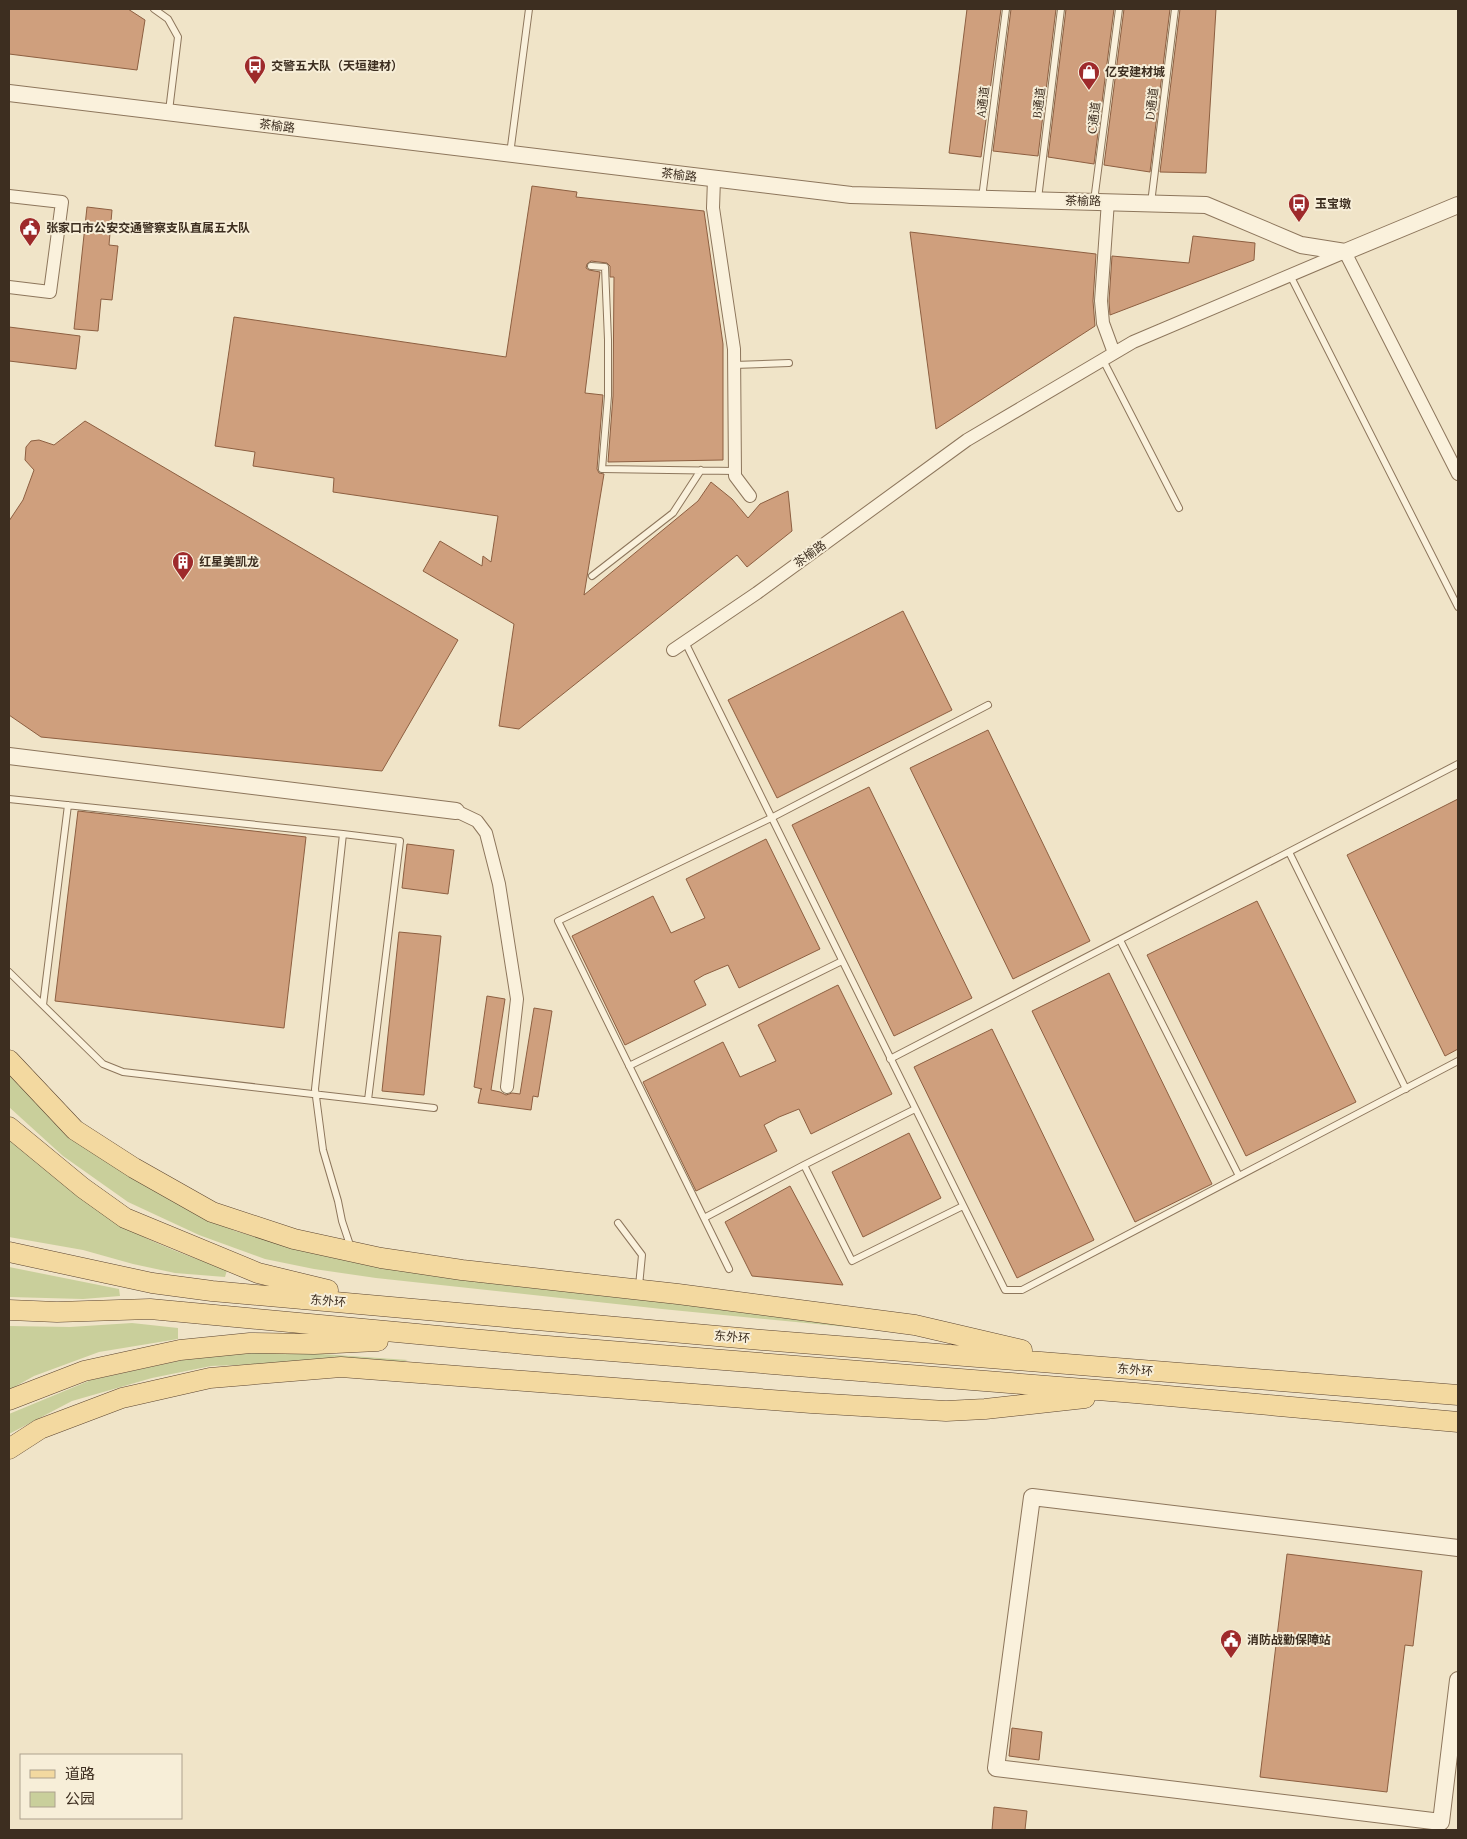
<svg xmlns="http://www.w3.org/2000/svg" width="1467" height="1839" font-family="Lora,'Noto Sans SC',serif">
  <style>
    .green { fill: #c9cf9b }
    .building { fill: #cf9f7d; stroke: #8d5f41 }
    .lines { fill: none; stroke-linecap: round; stroke-linejoin: round }
    .service-casing { stroke: #8d765c; stroke-width: 8 }
    .minor-casing { stroke: #8d765c; stroke-width: 14 }
    .tertiary-casing { stroke: #8d765c; stroke-width: 18 }
    .primary-casing { stroke: #5b4430; stroke-width: 21 }
    .service { stroke: #faf1dc; stroke-width: 6 }
    .minor { stroke: #faf1dc; stroke-width: 12 }
    .tertiary { stroke: #faf1dc; stroke-width: 16 }
    .primary { stroke: #f3d9a0; stroke-width: 20 }
    .labels { text-anchor: middle; stroke-width: 4; stroke-linejoin: round; paint-order: stroke }
    .poi-label { font-size: 12px; font-weight: bold; fill: #3d2e20; stroke: #f7eed8; text-anchor: start }
    .street-label { font-size: 12px; fill: #3d2e20; stroke: #f7eed8 }
  </style>
  <rect width="100%" height="100%" fill="#f0e4c8"/>
  <path class="green" d="M9 1071 162 1195 235 1231 308 1252 889 1331 662 1309 376 1278 314 1269 265 1259 199 1235 128 1202 63 1156 9 1107Z
    M9 1137C54 1178 103 1219 159 1244 181 1254 204 1261 227 1270L225 1277 175 1273 133 1264 83 1250 9 1237Z
    M9 1267 119 1289 120 1296 83 1299 9 1297Z
    M132 1323 178 1328V1339L99 1352 34 1376 9 1390V1326L70 1327Z
    M279 1351 408 1360 393 1365 284 1363 211 1366 152 1378 72 1401 9 1434V1414L91 1380 192 1358Z"/>
  <path class="building" d="M9 9H128L145 20 137 70 9 54Z
    M967 9H1001L981 157 949 153Z
    M1011 9H1056L1038 156 993 151Z
    M1066 9H1114L1094 164 1048 157Z
    M1124 9H1170L1150 172 1104 165Z
    M1180 9H1216L1206 173 1160 172Z
    M532 186 577 192 576 197 704 211 723 344V460L608 462 613 396 614 277H610V266L607 263 591 261 587 264 586 268 589 270 600 272 585 393 603 395 597 469 599 473 604 474 584 595 698 501 711 482 732 499 748 518 760 504 788 491 792 531 747 567 737 555 519 729 499 726 514 624 423 571 440 541 482 566 483 556 491 562 498 516 333 492 334 478 253 466 255 452 215 446 234 317 506 357Z
    M87 207 112 210 109 245 118 246 112 300 101 299 98 331 74 329Z
    M910 232 1096 254 1093 301 1095 326 936 429Z
    M1193 236 1255 243 1254 260 1110 315 1109 301 1112 256 1189 263Z
    M9 327 80 336 76 369 9 361Z
    M85 421 458 640 382 771 41 737 9 715V521L23 500 34 470 25 460 26 447 31 441 39 440 54 445Z
    M903 611 952 710 777 798 728 700Z
    M988 730 1090 941 1013 979 910 768Z
    M869 787 972 998 894 1036 792 825Z
    M1458 799V1049L1445 1056 1347 855Z
    M78 811 306 837 284 1028 55 1001Z
    M766 839 820 949 739 988 728 965 704 975 694 981 706 1005 625 1045 572 936 653 896 671 933 705 918 686 879Z
    M407 844 454 850 448 894 402 888Z
    M1257 901 1356 1102 1246 1156 1147 955Z
    M399 932 441 936 424 1095 382 1091Z
    M1109 973 1212 1184 1135 1222 1032 1011Z
    M838 985 892 1094 811 1134 799 1109 779 1117 764 1125 777 1151 696 1191 643 1082 723 1042 740 1077 776 1061 758 1025Z
    M487 996 505 999 491 1090 500 1092 506 1095 512 1093 520 1094 534 1008 552 1011 538 1097 533 1096 531 1110 478 1103 481 1089H482L474 1087Z
    M992 1029 1094 1240 1017 1278 914 1067Z
    M909 1133 941 1198 863 1237 832 1172Z
    M790 1186 843 1285 752 1276 725 1222Z
    M1287 1554 1422 1571 1413 1646 1405 1645 1387 1792 1260 1777Z
    M1012 1728 1042 1732 1039 1760 1009 1756Z
    M994 1807 1027 1811 1025 1830H992Z"/>
  <g class="lines">
    <g class="service-casing">
      <path id="service" d="M154 9 168 19 178 37 169 111
        M510 154 529 9
        M982 198 1006 9
        M1038 199 1061 9
        M1094 201 1119 9
        M1151 203 1175 9
        M591 266 605 267 608 340V396L602 469 735 471
        M1290 275 1458 607
        M1103 360 1179 508
        M734 365 789 363
        M592 576 673 513 701 470
        M685 642 1005 1290H1022L1458 1061
        M9 799 343 834 315 1089 323 1150 338 1201 342 1221 351 1248
        M343 834 400 841 368 1100
        M1289 852 1406 1089
        M1120 940 1239 1176
        M9 972 103 1064 123 1072 434 1108
        M43 1005 68 805
        M890 1059 1458 764
        M629 1066 842 961
        M804 1165 852 1261 963 1206
        M704 1218 804 1165 915 1109
        M618 1223 642 1255 639 1286
        M729 1269 558 921 771 818 988 705"/>
    </g>
    <g class="minor-casing">
      <path id="minor" d="M714 179 713 208 734 349 735 476 750 496
        M9 196 62 202 50 292 9 287
        M1108 201 1101 301 1103 323 1114 353
        M673 650 757 593 967 440 1133 342 1345 252 1458 474
        M456 811 477 821 486 833 499 884 517 999 507 1087"/>
    </g>
    <g class="tertiary-casing">
      <path id="tertiary" d="M9 93 851 195 1206 205 1301 245 1345 252 1458 205
        M9 756 456 811
        M1458 1548 1032 1497 996 1768 1441 1822 1458 1680"/>
    </g>
    <g class="primary-casing">
      <path id="primary" d="M9 1060 75 1130 134 1168 212 1212 294 1239 381 1258 462 1270 678 1294 915 1325 1022 1350
        M9 1127 83 1188 125 1218 258 1273 328 1290
        M9 1252 152 1283 212 1291 762 1340 1458 1395
        M9 1310 57 1312 150 1309 535 1345 1135 1393 1458 1422
        M9 1400 84 1371 180 1350 250 1343 314 1344 378 1341
        M9 1449 40 1429 122 1398 210 1378 341 1367 811 1403 946 1411 985 1409 1085 1398"/>
    </g>
    <use href="#service" class="service"/>
    <use href="#minor" class="minor"/>
    <use href="#tertiary" class="tertiary"/>
    <use href="#primary" class="primary"/>
  </g>
  <defs>
    <g id="bus-pin" transform="scale(1.125)"><path d="M0 17L-7.5 6A9.5 9.5 0 1 1 7.5 6Z" fill="#9e2a2b" stroke="#f7eed8"/><path d="M-5-6H5V4H4V6H2V4H-2V6H-4V4H-5ZM-3.5-4V0h7V-4ZM-3.5 1.2v1.5H-2V1.2ZM2 1.2v1.5H3.5V1.2Z" fill="#fff"/></g>
    <g id="shop-pin" transform="scale(1.125)"><path d="M0 17L-7.5 6A9.5 9.5 0 1 1 7.5 6Z" fill="#9e2a2b" stroke="#f7eed8"/><path d="M-5-2.5h2.3a2.7 3.5 0 0 1 5.4 0H5L5.5 6h-11ZM-1.5-2.5h3a1.5 2.3 0 0 0-3 0Z" fill="#fff"/></g>
    <g id="civic-pin" transform="scale(1.125)"><path d="M0 17L-7.5 6A9.5 9.5 0 1 1 7.5 6Z" fill="#9e2a2b" stroke="#f7eed8"/><path d="M-.6-6.5H3V-4.5H.6V-3L4-1V1h2V6H-6V1h2V-1L-.6-3ZM-1.2 2.5V6h2.4V2.5Z" fill="#fff"/></g>
    <g id="building-pin" transform="scale(1.125)"><path d="M0 17L-7.5 6A9.5 9.5 0 1 1 7.5 6Z" fill="#9e2a2b" stroke="#f7eed8"/><path d="M-4-6H4V6H1V3H-1V6H-4ZM-2.5-4.3h1.7v1.8h-1.7ZM.8-4.3h1.7v1.8H.8ZM-2.5-1h1.7V.8h-1.7ZM.8-1h1.7V.8H.8Z" fill="#fff"/></g>
  </defs>
  <g fill-rule="evenodd">
    <use href="#bus-pin" x="255" y="66"/>
    <use href="#shop-pin" x="1089" y="72"/>
    <use href="#bus-pin" x="1299" y="204"/>
    <use href="#civic-pin" x="30" y="228"/>
    <use href="#building-pin" x="183" y="562"/>
    <use href="#civic-pin" x="1231" y="1640"/>
  </g>
  <g class="labels">
    <g class="poi-label">
      <text x="271" y="70">交警五大队（天垣建材）</text>
      <text x="1105" y="76">亿安建材城</text>
      <text x="1315" y="208">玉宝墩</text>
      <text x="46" y="232">张家口市公安交通警察支队直属五大队</text>
      <text x="199" y="566">红星美凯龙</text>
      <text x="1247" y="1644">消防战勤保障站</text>
    </g>
    <g class="street-label">
      <text transform="translate(983 102) rotate(-83)" y="4">A通道</text>
      <text transform="translate(1039 103) rotate(-83)" y="4">B通道</text>
      <text transform="translate(1152 104) rotate(-83)" y="4">D通道</text>
      <text transform="translate(1094 118) rotate(-83)" y="4">C通道</text>
      <text transform="translate(277 126) rotate(7)" y="4">茶榆路</text>
      <text transform="translate(679 175) rotate(7)" y="4">茶榆路</text>
      <text transform="translate(1083 201) rotate(1)" y="4">茶榆路</text>
      <text transform="translate(810 554) rotate(-36)" y="4">茶榆路</text>
      <text transform="translate(328 1301) rotate(5)" y="4">东外环</text>
      <text transform="translate(732 1337) rotate(5)" y="4">东外环</text>
      <text transform="translate(1135 1370) rotate(5)" y="4">东外环</text>
    </g>
  </g>
  <rect width="1467" height="1839" fill="none" stroke="#3d2e20" stroke-width="20"/>
  <rect x="20" y="1754" width="162" height="65" fill="#f7eed8" stroke="#ada18e"/>
  <rect x="30" y="1770" width="25" height="8" fill="#f3d9a0" stroke="#ada18e"/>
  <text x="65" y="1779" font-size="15" fill="#3d2e20">道路</text>
  <rect x="30" y="1792" width="25" height="15" fill="#c9cf9b" stroke="#ada18e"/>
  <text x="65" y="1804" font-size="15" fill="#3d2e20">公园</text>
</svg>
